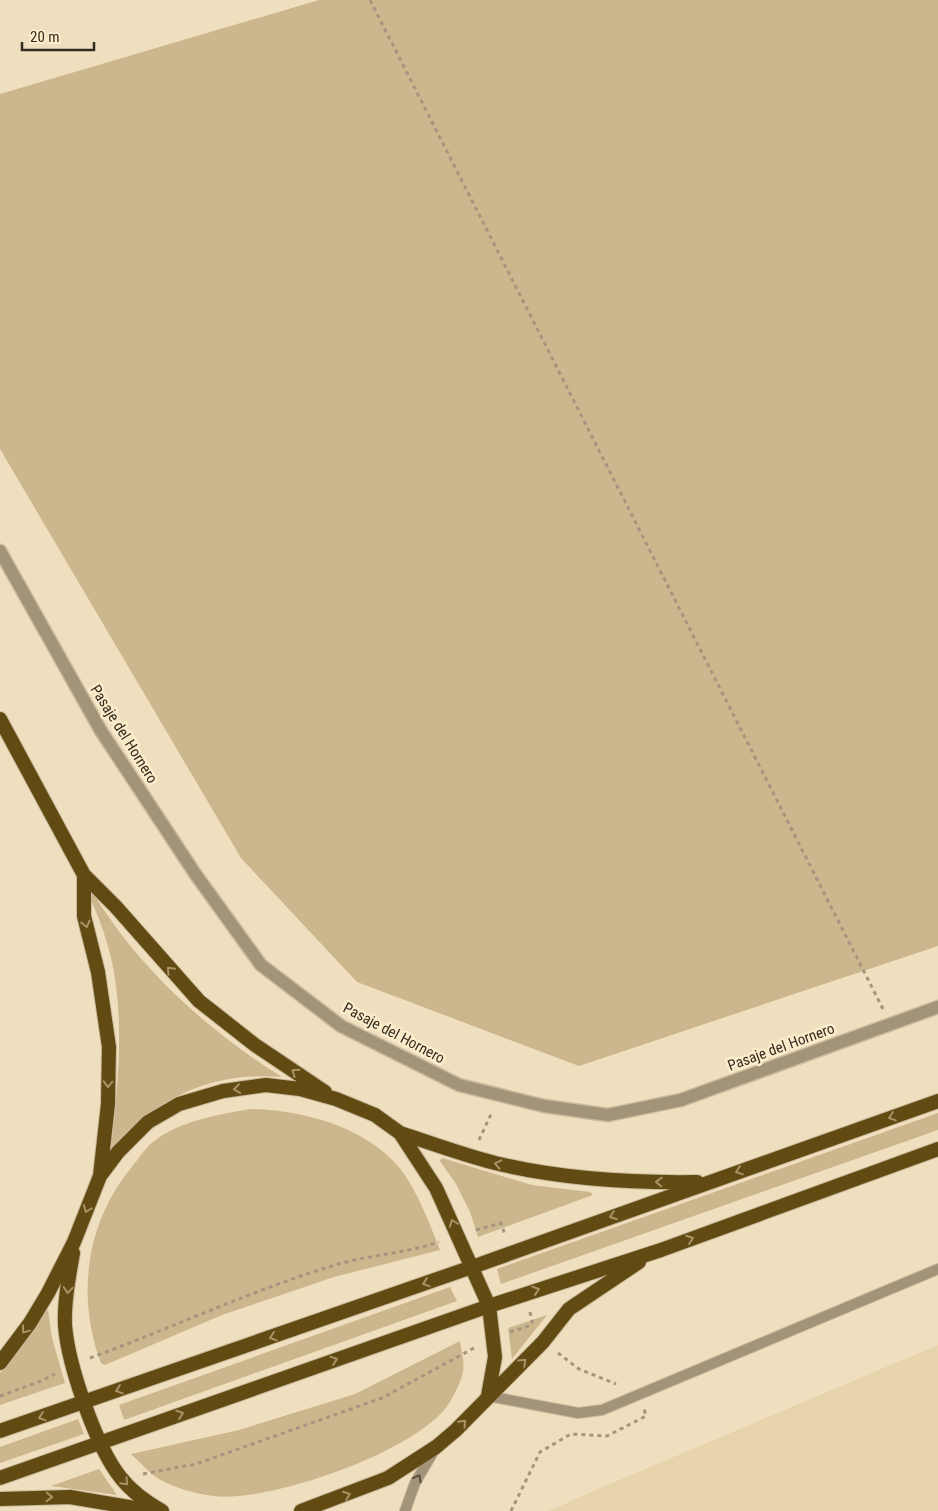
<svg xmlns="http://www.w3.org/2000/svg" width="938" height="1511" font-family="'Roboto Condensed',sans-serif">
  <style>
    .built { fill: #e7d3ac }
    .green { fill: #ccb68d }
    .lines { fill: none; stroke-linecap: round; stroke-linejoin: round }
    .service-casing { stroke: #cabb9e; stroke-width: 12 }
    .minor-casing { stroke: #cabb9e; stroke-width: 15 }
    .trunk-casing { stroke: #cabb9e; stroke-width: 16 }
    .path { stroke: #a3967e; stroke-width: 3; stroke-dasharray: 4 4; stroke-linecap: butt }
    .service { stroke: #a39479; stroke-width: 10 }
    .minor { stroke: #a39479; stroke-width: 12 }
    .trunk { stroke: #624a13; stroke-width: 14 }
    .oneway { stroke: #a89366 }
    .oneway2 { stroke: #5a503f }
    .labels { text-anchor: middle; stroke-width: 5; stroke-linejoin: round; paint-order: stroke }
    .street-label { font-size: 15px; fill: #332c20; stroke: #fdeccb }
  </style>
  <rect width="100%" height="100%" fill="#f0dfbe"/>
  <path class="built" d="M938 1345V1511H549L591 1492Z"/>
  <path class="green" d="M319 0H938V946L579 1066 357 982 241 858 0 449V94Z
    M65 844C80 868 92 894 108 916 153 981 215 1035 282 1077 213 1071 158 1097 111 1148 118 1088 125 1017 111 958 102 918 82 881 65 844Z
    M250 1109C306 1110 380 1130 410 1183 422 1204 431 1227 440 1250L334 1277 222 1315 105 1365 101 1363C76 1297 86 1223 131 1168 138 1160 144 1149 153 1142 179 1121 217 1115 250 1109Z
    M938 1113V1130L501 1284 497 1269Z
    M442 1158 532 1185 590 1192 593 1195 478 1237 470 1212 456 1184 440 1161Z
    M450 1287 457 1301 124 1420 119 1405Z
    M48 1310 52 1338 65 1383 0 1405V1373L27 1340 44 1313Z
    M547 1315 512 1359 508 1328Z
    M460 1341C461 1350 465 1362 463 1371 462 1380 454 1395 450 1402 420 1451 269 1503 213 1496 196 1494 175 1488 159 1479 149 1473 140 1462 131 1454L239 1430 355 1394Z
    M78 1419 84 1434 0 1463V1447Z
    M99 1469 117 1495 51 1486Z"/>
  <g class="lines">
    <g class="service-casing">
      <path id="service" d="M488 1396 578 1413 602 1410 938 1269
        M405 1511 415 1483 435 1449"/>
    </g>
    <g class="minor-casing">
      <path id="minor" d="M0 551 101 731 196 875 261 965 341 1026 459 1085 544 1106 608 1115 681 1100 938 1007"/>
    </g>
    <g class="trunk-casing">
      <path id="trunk" d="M0 719 84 875 116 907 199 1001 255 1045 325 1092
        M400 1133C431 1143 463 1155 495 1163 561 1179 630 1183 697 1182
        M100 1176 118 1152 148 1122 179 1104 223 1091 266 1085 300 1089 336 1099 375 1115 400 1133 436 1188 489 1306 495 1357 488 1396
        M73 1253C69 1276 64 1302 65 1325 68 1365 96 1447 121 1478 132 1492 146 1502 162 1511
        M0 1363 30 1323 48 1293 74 1242 100 1176 108 1104 109 1047 98 972 84 916V875
        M0 1431 472 1267 938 1101
        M0 1478 489 1306 661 1250 938 1149
        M0 1499 70 1497 152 1511
        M301 1511 388 1478 436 1447 456 1430 543 1342 569 1309 639 1262"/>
    </g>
    <path class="path" d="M370 0 883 1009
      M479 1140 492 1112
      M476 1230 501 1223 505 1235
      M530 1312 533 1325
      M510 1332 532 1325
      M558 1353 579 1369 616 1384
      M90 1358C172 1328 252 1290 335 1265 369 1255 406 1253 439 1242
      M0 1396 41 1381 55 1374
      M143 1474 196 1464 382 1398 474 1348
      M511 1511 540 1452 571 1434 607 1436 646 1416 644 1409"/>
    <use href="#service" class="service"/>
    <use href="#minor" class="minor"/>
    <use href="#trunk" class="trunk"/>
  </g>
  <defs><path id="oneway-chevron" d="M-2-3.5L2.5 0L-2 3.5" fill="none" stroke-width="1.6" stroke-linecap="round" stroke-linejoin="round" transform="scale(1.25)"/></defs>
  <g class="oneway">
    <use href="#oneway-chevron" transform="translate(86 924) rotate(76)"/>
    <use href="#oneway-chevron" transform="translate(170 970) rotate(-133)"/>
    <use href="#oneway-chevron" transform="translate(295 1072) rotate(-146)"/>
    <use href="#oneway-chevron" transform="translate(108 1084) rotate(91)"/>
    <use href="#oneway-chevron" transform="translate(237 1089) rotate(172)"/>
    <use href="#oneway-chevron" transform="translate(892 1117) rotate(161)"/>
    <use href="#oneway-chevron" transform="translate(498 1164) rotate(-167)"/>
    <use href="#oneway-chevron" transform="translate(739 1171) rotate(161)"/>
    <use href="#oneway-chevron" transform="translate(659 1182) rotate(-178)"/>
    <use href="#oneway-chevron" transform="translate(87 1209) rotate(111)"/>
    <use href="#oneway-chevron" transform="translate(613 1216) rotate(160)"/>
    <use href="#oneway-chevron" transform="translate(453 1223) rotate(-111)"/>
    <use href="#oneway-chevron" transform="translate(690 1239) rotate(-20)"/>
    <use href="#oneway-chevron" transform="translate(426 1283) rotate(161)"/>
    <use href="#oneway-chevron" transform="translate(68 1290) rotate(94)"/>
    <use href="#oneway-chevron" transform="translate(536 1290) rotate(-18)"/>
    <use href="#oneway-chevron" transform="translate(25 1330) rotate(127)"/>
    <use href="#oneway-chevron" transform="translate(273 1337) rotate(161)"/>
    <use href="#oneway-chevron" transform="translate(334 1360) rotate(-19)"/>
    <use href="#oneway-chevron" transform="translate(523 1362) rotate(-44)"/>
    <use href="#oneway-chevron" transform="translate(119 1390) rotate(161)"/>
    <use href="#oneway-chevron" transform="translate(180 1414) rotate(-19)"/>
    <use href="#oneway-chevron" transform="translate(42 1417) rotate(161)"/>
    <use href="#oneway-chevron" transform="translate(463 1423) rotate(-47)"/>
    <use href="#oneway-chevron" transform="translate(125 1482) rotate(47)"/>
    <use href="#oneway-chevron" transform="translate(347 1495) rotate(-20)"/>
    <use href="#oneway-chevron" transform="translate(49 1497) rotate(2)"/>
  </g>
  <use class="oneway2" href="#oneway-chevron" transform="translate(418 1478) rotate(-61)"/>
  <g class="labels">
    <g class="street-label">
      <text transform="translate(124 734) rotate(58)" y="5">Pasaje del Hornero</text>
      <text transform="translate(394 1033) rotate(28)" y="5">Pasaje del Hornero</text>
      <text transform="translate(781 1047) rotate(-20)" y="5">Pasaje del Hornero</text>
    </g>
  </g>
  <path d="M22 42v8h72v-8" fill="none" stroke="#332c20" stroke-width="2.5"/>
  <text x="30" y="42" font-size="15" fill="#332c20" stroke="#fdeccb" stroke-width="4" paint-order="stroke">20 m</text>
</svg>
